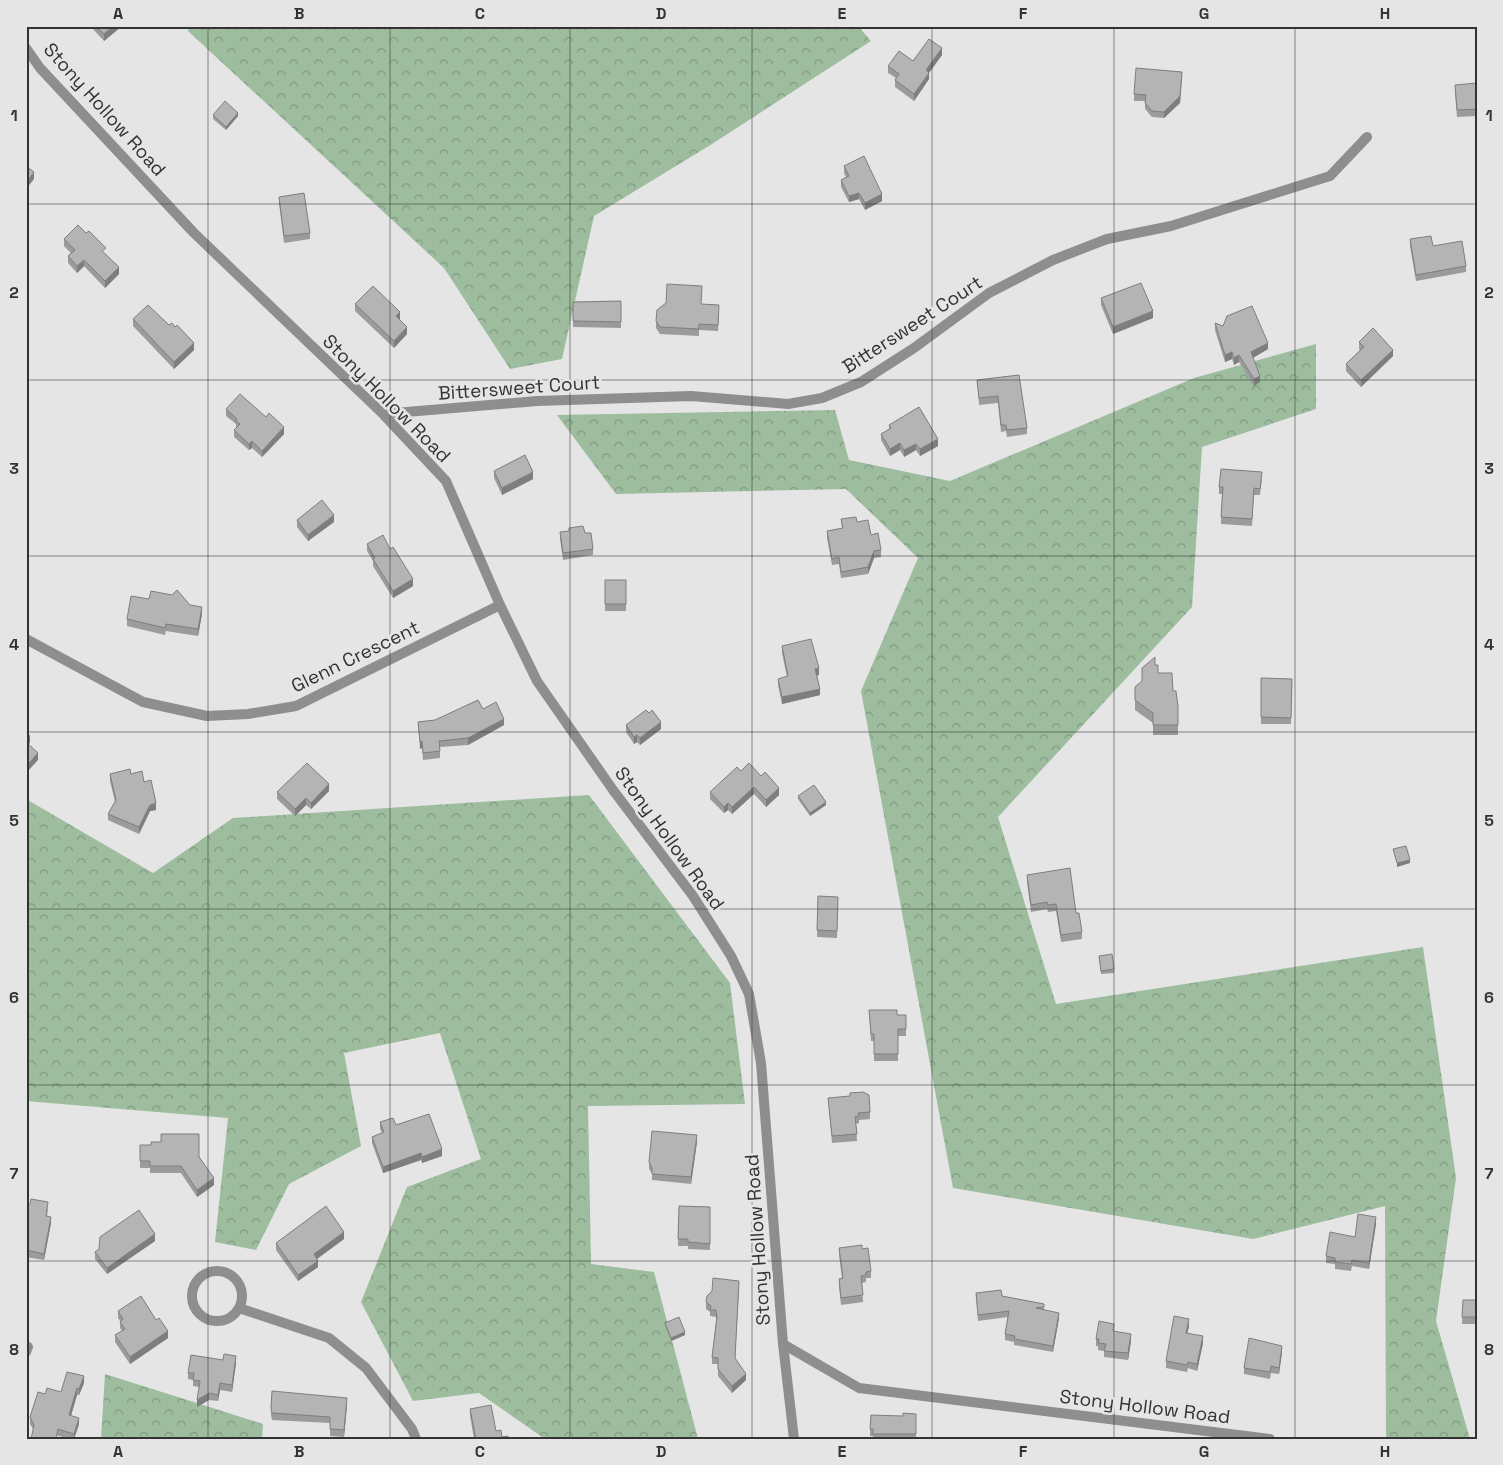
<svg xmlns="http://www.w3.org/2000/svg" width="1503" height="1465" font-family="'Space Grotesk',sans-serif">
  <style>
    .forest { fill: url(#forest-crowns) }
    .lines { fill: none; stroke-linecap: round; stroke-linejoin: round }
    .street { stroke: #8e8e8e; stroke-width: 10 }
    .wall { fill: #9c9b9c }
    .shaded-wall { fill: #7f7e7f }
    .building { fill: #b5b4b5; stroke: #7f7e7f }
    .grid { fill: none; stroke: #333; stroke-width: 1; stroke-opacity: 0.55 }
    .labels { text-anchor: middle; stroke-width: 5; stroke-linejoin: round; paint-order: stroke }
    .street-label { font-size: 19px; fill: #333; stroke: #e5e5e6 }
    .neatline { fill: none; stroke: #333; stroke-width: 2 }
    .grid-label { font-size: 16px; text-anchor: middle; font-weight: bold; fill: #333 }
  </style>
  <defs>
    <pattern id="forest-crowns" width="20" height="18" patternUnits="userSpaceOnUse" patternTransform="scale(1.25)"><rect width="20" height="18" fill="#9dbd9e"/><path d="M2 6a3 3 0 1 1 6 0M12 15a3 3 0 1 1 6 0" fill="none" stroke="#819a81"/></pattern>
  </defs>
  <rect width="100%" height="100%" fill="#e5e5e6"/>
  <path class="forest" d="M189 26H858L871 41 712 144 594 216 562 359 510 369 444 268 188 31Z
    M1316 344V409L1202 447 1192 607 998 817 1056 1004 1423 947 1456 1178 1436 1321 1470 1439H1386L1385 1206 1253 1239 953 1188 861 691 918 558 846 489 616 494 557 415 835 410 849 460 950 481 1194 378Z
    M589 795 730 983 745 1104 588 1106 591 1264 654 1272 698 1439H545L479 1393 413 1401 361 1302 407 1187 481 1159 440 1033 344 1053 361 1146 289 1184 256 1250 215 1242 228 1118 26 1101V799L153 873 233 818Z
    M105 1374 263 1424 262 1439H101Z"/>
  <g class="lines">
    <path class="street" d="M26 48 40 68 194 233 383 414 446 481 500 605 537 681 613 790 693 896 731 956 749 994 761 1063 783 1344 859 1388 1270 1439
      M383 414 537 401 691 396 788 404 822 398 861 382 914 348 989 293 1053 260 1107 239 1171 226 1330 176 1367 137
      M26 639 143 702 207 716 248 714 296 706 500 605
      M192 1296a25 25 0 1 1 50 0a25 25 0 1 1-50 0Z
      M239 1308 329 1338 366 1368 412 1429 416 1439
      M783 1344 794 1439
      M26 1352 28 1347"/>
  </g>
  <path class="wall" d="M92 26H122L104 41 92 28Z
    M942 55 929 73V79L914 101 895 87V80L896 78 888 73V66Z
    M1182 79 1180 103 1164 118 1152 117 1145 109V101H1134V94Z
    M1477 83V116L1457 117 1455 91Z
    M213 115 238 116 226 130 213 119Z
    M844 166 882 201 865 210 859 199 849 202 841 187V180L846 177 844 173Z
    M279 197 310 233V239L284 243 279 203Z
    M64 239 106 254 119 274 105 288 84 266 77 273 68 263V256L71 253 64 246Z
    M1410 239 1433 246 1466 266V272L1416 281 1410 246Z
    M1101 298 1153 318 1113 334 1101 305Z
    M621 301V328L573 327V302Z
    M355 304 400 319 399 320 407 334 394 348 355 311Z
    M701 304 719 312 718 331 699 330V336L660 334 656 328V321Z
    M133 319 169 325 194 350 174 369 133 326Z
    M1215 323 1268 349 1253 358 1260 382 1254 386 1239 362 1234 365 1232 359 1225 362 1215 330Z
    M1359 342 1393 356 1361 387 1346 371V364L1360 350 1359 349Z
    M1019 375 1027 428V434L1007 437 1006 431 1001 432 998 403 979 405 977 380Z
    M226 409 266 417 284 434 262 457 252 448 249 450 234 437V430L236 428V424L226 416Z
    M889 425 938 446 920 456 916 450 904 457 900 450 890 456 881 440V434L889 429Z
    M494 471 533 479 502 495 494 478Z
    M1262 478 1260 495H1254L1252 526 1221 524 1222 494H1219V487Z
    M841 519 857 522 871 535 881 550V557L874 558 868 574 841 578 839 564 832 565 827 538V531L842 528Z
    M297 520 334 522 308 541 297 527Z
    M560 532 585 533 593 549V555L563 560 560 539Z
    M367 544 390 549 413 586 393 598 373 566V561L367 551Z
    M605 580H626V611H605Z
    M149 599 190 605 202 614 198 636 166 631 165 635 127 626V619Z
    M782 646 819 675 817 676 820 695 782 704 778 685V679L787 677 782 653Z
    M1155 665 1158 673 1173 691 1178 706V735H1153V723L1135 710V687L1142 681Z
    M1261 678 1292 679 1291 724H1261Z
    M435 720 504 725 468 745 440 747V758L423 760 422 748 420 749 418 722Z
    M626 725 661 729 640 745 637 742 634 744 626 732Z
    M741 771 779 795 766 807 754 794 732 814 728 810 724 813 710 799V792Z
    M110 774H131L144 782 156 810 150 811 139 834 108 820V814L115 802 110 781Z
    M329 791 311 809 306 805 295 816 277 799V792Z
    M798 796 826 805 810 816 798 799Z
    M1027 875 1076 913 1082 932V939L1061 942 1056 911 1048 912 1047 909 1031 912 1027 882Z
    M818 896 838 897 837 938 817 937Z
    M1099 956 1114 969V973L1101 974Z
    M869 1010 897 1015H906V1036H898V1061H874V1041H871Z
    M850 1096 870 1112V1119L859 1120V1123L856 1124 857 1141 832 1143 828 1098Z
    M380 1122 396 1125 442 1156 422 1163 421 1160 383 1173 372 1143V1137L382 1133 380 1129Z
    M697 1142 691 1184 652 1180V1173L649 1169V1162Z
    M140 1145 199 1157 214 1185 197 1197 181 1173H150V1168H140Z
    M26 1204 48 1209 47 1216 51 1223 44 1260 26 1257Z
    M679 1206 710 1207V1250L688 1249V1246H678Z
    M1376 1224 1369 1269 1352 1266 1351 1271 1335 1269V1264L1326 1263V1256L1355 1237Z
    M344 1239 317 1259 318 1267 298 1281 276 1250V1243Z
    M155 1241 107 1274 95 1259V1252L99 1249Z
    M839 1248 862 1249 871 1271V1278H866V1282L862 1283 863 1302 841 1305 839 1286V1279L842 1278 839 1255Z
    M739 1288 735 1359 746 1380 732 1393 718 1376V1364H712V1357L716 1321V1317L710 1316V1312L706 1309V1302Z
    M976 1293 1002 1296 1044 1304V1310L1059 1318 1053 1352 1014 1345V1342L1005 1340V1334L1008 1317 978 1321Z
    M1463 1300H1477V1324H1462Z
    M118 1311 168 1338 130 1364 115 1342V1335L122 1331 120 1328V1321L118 1318Z
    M665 1323 685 1335 671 1341 665 1326Z
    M1189 1326 1187 1333 1203 1343 1197 1371 1188 1368 1187 1372 1166 1368V1361Z
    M1114 1332 1131 1341 1128 1360 1104 1357V1351L1098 1350V1346H1096V1339Z
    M1282 1352 1279 1374 1271 1373 1270 1379 1244 1374V1368Z
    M236 1363 232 1392 220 1390 218 1401 209 1400 197 1407 199 1387 193 1386V1380L188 1379V1373Z
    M84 1383 79 1395H77L71 1416 79 1424 74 1439H70L33 1429 30 1424V1417L45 1394 61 1392Z
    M272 1391 347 1405 344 1437 330 1436V1423L272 1420 271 1415Z
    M470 1409 496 1431 502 1437 508 1439H474L470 1416Z
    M916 1414V1439H873V1436H870V1429L903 1416Z"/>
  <path class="shaded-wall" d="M113 26H122L104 41V34Z
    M942 48V55L926 77V70Z
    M1182 72 1180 103 1164 118V112Z
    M929 73V79L914 101V94Z
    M238 113V116L226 130V127Z
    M34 172V179L26 189V183Z
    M859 193V199L849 202V196Z
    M882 194V201L865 210V203Z
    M84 260V266L77 273V266Z
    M119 267V274L105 288V281Z
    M1153 311V318L1113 334V327Z
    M400 312V319L396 323V316Z
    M407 327V334L394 348V341Z
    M194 343V350L174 369V362Z
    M1268 343V349L1251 359V352Z
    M1393 350V356L1361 387V380Z
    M1232 352V359L1225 362V355Z
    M1239 355V362L1234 365V358Z
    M1260 376V382L1254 386V379Z
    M284 427V434L262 457V451Z
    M938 439V446L920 456V449Z
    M252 441V448L249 450V444Z
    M900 443V450L890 456V449Z
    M916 444V450L904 457V450Z
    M533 472V479L502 495V488Z
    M334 515V522L308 541V535Z
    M874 551V558L868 574V567Z
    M413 579V586L393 598V591Z
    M202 607V614L198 636V629Z
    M819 668V675L815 676V669Z
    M820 689V695L782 704V697Z
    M504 719V725L468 745V738Z
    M661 722V729L640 745V738Z
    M637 735V742L634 744V737Z
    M30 736V743L26 747V740Z
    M422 741V748L420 749V742Z
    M38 753V760L27 772V765Z
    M329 784V791L311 809V803Z
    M754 787V794L732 814V807Z
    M779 788V795L766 807V800Z
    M306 798V805L295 816V809Z
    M826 802V805L810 816V813Z
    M156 803V810L150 811 139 834V827L150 805Z
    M728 803V810L724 813V807Z
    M1410 860V863L1397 867V863Z
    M697 1135V1142L691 1184V1177Z
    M442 1149V1156L422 1163V1157Z
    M421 1153V1160L383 1173V1167Z
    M214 1178V1185L197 1197V1190Z
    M51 1217V1223L44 1260V1254Z
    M1376 1217V1224L1369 1269V1263Z
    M344 1232V1239L314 1261V1254Z
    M155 1234V1241L107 1274V1268Z
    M318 1261V1267L298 1281V1275Z
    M1059 1313V1318L1053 1352V1346Z
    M1189 1319V1326L1186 1340V1333Z
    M168 1331V1338L130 1364V1357Z
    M685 1332V1335L671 1341V1338Z
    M1131 1334V1341L1128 1360V1353Z
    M1203 1336V1343L1197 1371V1364Z
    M1282 1346V1352L1279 1374V1368Z
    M236 1356V1363L232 1392V1385Z
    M746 1374V1380L732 1393V1386Z
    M84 1376V1383L79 1395V1389Z
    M220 1383V1390L218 1401V1395Z
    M77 1388V1395L69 1422V1415Z
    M209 1393V1400L197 1407V1400Z
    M347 1398V1405L344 1437V1430Z
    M79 1418V1424L74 1439V1434Z"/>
  <path class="building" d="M96 26H113L104 34Z
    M929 39 942 48 926 70 929 73 914 94 895 80 899 74 888 66 899 51 913 61Z
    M1136 68 1182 72 1180 96 1164 112 1152 111 1145 103 1146 95 1134 94Z
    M1477 83V109L1457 110 1455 85Z
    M225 101 238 113 226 127 213 115Z
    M864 156 882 194 865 203 859 193 849 196 841 180 849 176 844 166Z
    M26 166 34 172 26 183Z
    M304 193 310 233 284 236 279 197Z
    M78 225 86 233 89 231 106 248 102 251 119 267 105 281 84 260 77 266 68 256 75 250 64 239Z
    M1431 236 1433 246 1462 241 1466 266 1416 275 1410 239Z
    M1141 283 1153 311 1113 327 1101 298Z
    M667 284 702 286 701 304 719 305 718 325 699 324V329L660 327 656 321 657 310 666 303Z
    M373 286 400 312 396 316 407 327 394 341 355 304Z
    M621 301V322L573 321V302Z
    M148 305 169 325 172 323 175 327 177 325 194 343 174 362 133 319Z
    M1252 306 1268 343 1251 352 1260 376 1254 379 1239 355 1234 358 1232 352 1225 355 1215 323 1223 326 1227 316Z
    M1373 328 1393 350 1361 380 1346 364 1364 347 1359 342Z
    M1019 375 1027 428 1007 430 1006 425H1001L998 396 979 398 977 380Z
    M240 394 266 417 269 413 284 427 262 451 252 441 249 444 234 430 240 424 236 421 237 419 226 409Z
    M919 407 938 439 920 449 916 444 904 450 900 443 890 449 881 434 891 428 889 425Z
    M525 455 533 472 502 488 494 471Z
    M1221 469 1262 472 1260 489 1254 488 1252 519 1221 517 1223 487H1219Z
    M322 500 334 515 308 535 297 520Z
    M856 517 857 522 868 520 871 535 878 533 881 550 874 551 868 567 841 572 839 557 832 559 827 531 843 528 841 519Z
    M583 526 585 533H591L593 549 563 553 560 532 569 531V528Z
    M383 535 390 549 393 547 413 579 393 591 373 559 375 558 367 544Z
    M605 580H626V604H605Z
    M177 590 190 605 202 607 198 629 166 624 165 628 127 619 131 596 149 599 151 591 172 595Z
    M811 639 819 668 815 669 820 689 782 697 778 679 788 676 782 646Z
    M1155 657V665H1158V673H1172L1173 691H1176L1178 706V725H1153V713L1135 700V687L1142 681V668Z
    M1261 678 1292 679 1291 718 1261 717Z
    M478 700 483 709 496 702 504 719 468 738 439 741 440 751 423 753 422 741 420 742 418 722 435 720Z
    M646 710 649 713 652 710 661 722 640 738 637 735 634 737 626 725Z
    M26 733 30 736 26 740Z
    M26 742 38 753 27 765 26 764Z
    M307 763 329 784 311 803 306 798 295 809 277 792Z
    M749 763 761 776 765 772 779 788 766 800 754 787 732 807 728 803 724 807 710 792 737 767 741 771Z
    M130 769 131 774 142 771 144 782 151 780 156 803 150 805 139 827 108 814 116 800 110 774Z
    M814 785 826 802 810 813 798 796Z
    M1406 846 1410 860 1397 863 1393 849Z
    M1070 868 1076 913H1079L1082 932 1061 935 1056 904 1048 905 1047 902 1031 905 1027 875Z
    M818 896 838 897 837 931 817 930Z
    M1112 954 1114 969 1101 971 1099 956Z
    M869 1010H897V1015H906V1029H898V1054H874V1034H871Z
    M863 1092 869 1095 870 1112 858 1113 859 1116 855 1117 857 1134 832 1136 828 1098 850 1096V1093Z
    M429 1114 442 1149 422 1157 421 1153 383 1167 372 1137 384 1132 380 1122 393 1118 396 1125Z
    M652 1131 697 1135 691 1177 652 1174V1168L649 1162Z
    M161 1134H199V1157L214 1178 197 1190 181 1166H150V1161H140V1145H151V1142H161Z
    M31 1199 48 1202 46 1216 51 1217 44 1254 26 1250V1204H30Z
    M326 1206 344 1232 314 1254 318 1261 298 1275 276 1243Z
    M679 1206 710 1207V1244L688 1242V1239H678Z
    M139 1210 155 1234 107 1268 95 1252 99 1249 100 1237Z
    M1358 1214 1376 1217 1369 1263 1352 1260 1351 1264 1335 1262V1258L1326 1256 1330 1232 1355 1237Z
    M862 1245V1249L868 1248 871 1271 866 1272V1275L861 1276 863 1295 841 1298 839 1279 843 1278 839 1248Z
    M713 1278 739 1281 735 1358 746 1374 732 1386 718 1369V1358L712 1357 717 1317 716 1310H710L711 1306 706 1302 707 1296 712 1291Z
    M1001 1290 1002 1296 1044 1304V1307L1036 1308 1059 1313 1053 1346 1014 1339 1015 1336 1005 1334 1009 1311 978 1315 976 1293Z
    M141 1296 156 1320 159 1318 168 1331 130 1357 115 1335 125 1329 120 1322 123 1319 118 1311Z
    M1463 1300H1477V1317H1462Z
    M1174 1316 1189 1319 1186 1333 1203 1336 1197 1364 1188 1362 1187 1365 1166 1361Z
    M679 1317 685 1332 671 1338 665 1323Z
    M1099 1321 1114 1324 1113 1331 1131 1334 1128 1353 1104 1351 1106 1344 1098 1343 1099 1339H1096Z
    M1249 1338 1282 1346 1279 1368 1271 1366 1270 1372 1244 1368Z
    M224 1354 236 1356 232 1385 220 1383 218 1395 209 1393 197 1400 200 1381 193 1380 194 1373H188L191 1355 223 1360Z
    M67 1372 84 1376 79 1389 77 1388 69 1415 79 1418 74 1434 58 1429 56 1439H31L34 1425 30 1417 38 1392 45 1394 47 1388 61 1392Z
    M272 1391 347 1398 344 1430 330 1429V1417L272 1413 271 1408Z
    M491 1405 496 1431 501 1430 502 1437 508 1436V1439H476L470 1409Z
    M903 1413 916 1414V1434H873V1429H870L871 1415 903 1416Z"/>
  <path class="grid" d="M208 26V1439M390 26V1439M570 26V1439M752 26V1439M932 26V1439M1114 26V1439M1295 26V1439M26 204H1477M26 380H1477M26 556H1477M26 732H1477M26 909H1477M26 1085H1477M26 1261H1477"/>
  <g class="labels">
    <g class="street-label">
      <text transform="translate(105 109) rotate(48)" y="7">Stony Hollow Road</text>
      <text transform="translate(912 324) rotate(-33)" y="7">Bittersweet Court</text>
      <text transform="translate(519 387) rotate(-4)" y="7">Bittersweet Court</text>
      <text transform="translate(387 398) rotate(45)" y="7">Stony Hollow Road</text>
      <text transform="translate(355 656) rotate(-26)" y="7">Glenn Crescent</text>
      <text transform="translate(670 838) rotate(54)" y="7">Stony Hollow Road</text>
      <text transform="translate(757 1240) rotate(-94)" y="7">Stony Hollow Road</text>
      <text transform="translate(1145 1406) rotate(7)" y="7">Stony Hollow Road</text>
    </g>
  </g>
  <rect width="1503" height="1465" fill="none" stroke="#e5e5e6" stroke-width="55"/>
  <rect x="28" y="28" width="1448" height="1410" class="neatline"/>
  <g class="grid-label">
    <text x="118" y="19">A</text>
    <text x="299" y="19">B</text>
    <text x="480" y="19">C</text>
    <text x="661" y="19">D</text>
    <text x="842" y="19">E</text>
    <text x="1023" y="19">F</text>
    <text x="1204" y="19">G</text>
    <text x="1385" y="19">H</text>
    <text x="14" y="121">1</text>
    <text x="1489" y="121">1</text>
    <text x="14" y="298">2</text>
    <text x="1489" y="298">2</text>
    <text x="14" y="474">3</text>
    <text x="1489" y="474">3</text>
    <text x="14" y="650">4</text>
    <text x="1489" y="650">4</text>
    <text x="14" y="826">5</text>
    <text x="1489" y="826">5</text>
    <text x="14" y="1003">6</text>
    <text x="1489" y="1003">6</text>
    <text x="14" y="1179">7</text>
    <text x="1489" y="1179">7</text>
    <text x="14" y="1355">8</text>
    <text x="1489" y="1355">8</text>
    <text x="118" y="1457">A</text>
    <text x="299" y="1457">B</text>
    <text x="480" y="1457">C</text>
    <text x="661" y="1457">D</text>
    <text x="842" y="1457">E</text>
    <text x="1023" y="1457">F</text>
    <text x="1204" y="1457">G</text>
    <text x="1385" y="1457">H</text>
  </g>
</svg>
